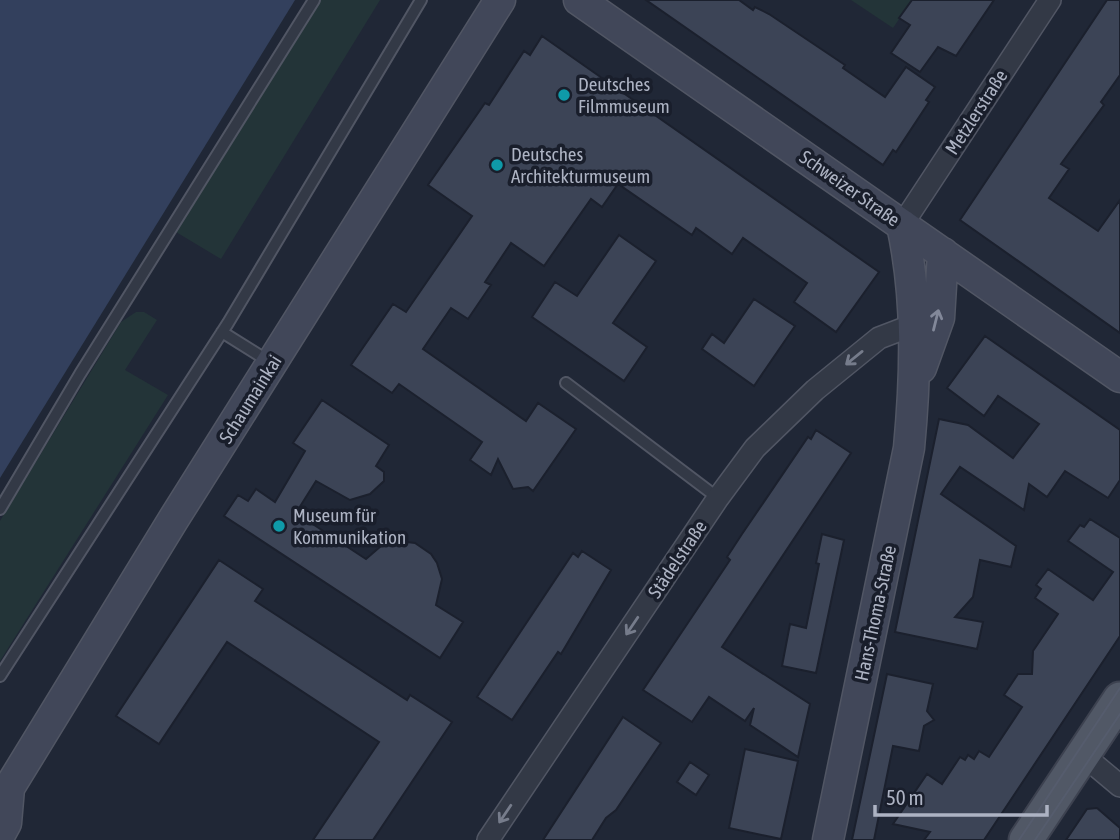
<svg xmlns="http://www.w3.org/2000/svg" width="1120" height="840" font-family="'Asap Condensed',sans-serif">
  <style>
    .green { fill: #233438 }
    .water { fill: #33405d }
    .building { fill: #3c4456; stroke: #1b202d; stroke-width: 2 }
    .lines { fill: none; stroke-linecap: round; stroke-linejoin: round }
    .lane-casing { stroke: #515664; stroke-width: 14 }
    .street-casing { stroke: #515664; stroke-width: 24 }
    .secondary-casing { stroke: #515664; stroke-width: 33 }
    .primary-casing { stroke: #3d4250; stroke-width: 37 }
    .lane { stroke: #333946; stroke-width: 10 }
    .street { stroke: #333946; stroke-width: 21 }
    .secondary { stroke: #414759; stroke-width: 30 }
    .primary { stroke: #515866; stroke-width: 33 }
    .tram { stroke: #555c6d; stroke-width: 2 }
    .oneway { stroke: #828899 }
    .oneway2 { stroke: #767c8b }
    .culture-dot { fill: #0f9aa8; stroke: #191e2b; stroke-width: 2.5 }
    .labels { text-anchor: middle; stroke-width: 7; stroke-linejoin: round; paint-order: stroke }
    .poi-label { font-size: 19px; fill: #adb3c3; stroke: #191e2b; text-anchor: start }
    .street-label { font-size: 19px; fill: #adb3c3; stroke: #191e2b }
  </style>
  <rect width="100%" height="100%" fill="#202736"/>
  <path class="green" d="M319 0H380L221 259 176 232Z
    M851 0H912L893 28Z
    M136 312H144L157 320 125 370 168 395 0 661V521L121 322Z"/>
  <path class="water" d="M0 0H295L0 478Z"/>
  <path class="building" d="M646 0H739L753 10 755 7 769 14 845 65 843 68 885 97 906 67 935 87 926 100 929 102 896 152 893 150 883 165Z
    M912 0H994L956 56 938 47 920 72 891 53 910 25 899 18Z
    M1107 0H1120V75L1101 102 1104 105 1061 164 1069 169 1049 198 1098 231 1120 200V333L960 220Z
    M542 36 879 272 836 332 794 302 807 283 743 238 732 254 696 228 692 235 618 184 602 207 591 199 544 266 511 243 485 282 491 285 468 319 451 308 423 349 526 421 538 403 576 429 533 491 528 487 513 489 498 459 491 475 470 460 482 442 399 384 392 393 351 365 393 304 406 312 472 216 428 185 485 103 489 105 524 51 530 55Z
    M619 235 656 261 613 323 647 347 624 381 532 317 555 282 577 296Z
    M754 299 795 326 754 386 702 349 712 334 724 343Z
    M985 336 1120 430V480L1108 498 1065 471 1047 497 1029 484 1024 510 960 467 941 494 1016 546 1011 567 980 560 973 597 955 617 983 622 977 649 895 632 939 419 968 425 1013 458 1039 424 998 396 984 416 947 388Z
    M322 400 389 445 376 466 384 472V481L370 494 350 500 316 481 296 513 366 559 381 546 399 541 415 543 431 554 437 563 442 579 436 605 463 622 440 658 224 516 238 495 248 501 256 489 275 502 305 451 293 443Z
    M816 430 851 453 722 647 810 704 798 757 750 725 754 708 745 721 709 697 692 722 643 690 730 560 727 557 742 534 808 437 811 439Z
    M1090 519 1120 538V636L984 840H924L930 832 893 824 927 774 942 784 960 757 965 760 968 755 974 759 979 751 989 757 1022 707 1004 695 1018 674H1032L1033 651 1058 614 1035 598 1041 589 1036 585 1048 569 1093 600 1113 572 1068 541 1080 525 1084 527Z
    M822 534 844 540 816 673 782 666 790 624 806 628 819 564 816 563Z
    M582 551 611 570 561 654 558 652 512 720 477 697 573 553 578 557Z
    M219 560 263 589 255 601 407 700 410 695 452 722 373 840H313L379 742 227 642 159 744 116 716Z
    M887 674 933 684 927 711 934 720 924 726 919 751 893 746 874 840H852Z
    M623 717 661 743 616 810 606 818 592 840H543Z
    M745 749 798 761 781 839 729 828Z
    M690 762 709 775 696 795 677 782Z
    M1097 808 1120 828V840H1066L1087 809Z"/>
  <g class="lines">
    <g class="lane-casing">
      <path id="lane" d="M222 332 270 362
        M566 383 718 498
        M0 509 80 374 314 0
        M0 676 228 323 421 0"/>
    </g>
    <g class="street-casing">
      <path id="street" d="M902 225 1050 0
        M1083 755 1120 786
        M488 840 718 498 755 448 815 390 879 338 913 325"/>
    </g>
    <g class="secondary-casing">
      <path id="secondary" d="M579 0 1120 377
        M921 368 939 318 943 253
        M0 798 9 788 173 520 500 0
        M0 834 6 823 9 788
        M828 840 909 448C916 373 918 298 902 225"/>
    </g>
    <g class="primary-casing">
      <path id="primary" d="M1026 840 1120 699"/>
    </g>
    <use href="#lane" class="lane"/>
    <use href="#street" class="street"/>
    <use href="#secondary" class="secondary"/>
    <use href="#primary" class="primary"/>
    <path class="tram" d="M1019 840 1120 688
      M1035 840 1120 714"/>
  </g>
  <defs><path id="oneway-shaft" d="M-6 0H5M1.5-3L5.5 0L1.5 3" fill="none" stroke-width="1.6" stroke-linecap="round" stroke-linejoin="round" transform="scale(1.75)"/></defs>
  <use class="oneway" href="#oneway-shaft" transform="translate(936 320) rotate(-76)"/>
  <g class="oneway2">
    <use href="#oneway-shaft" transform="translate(854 358) rotate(141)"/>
    <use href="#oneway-shaft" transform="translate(632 626) rotate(124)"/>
    <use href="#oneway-shaft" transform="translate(505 814) rotate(124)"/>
  </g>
  <g class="culture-dot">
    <circle cx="564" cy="95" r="7"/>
    <circle cx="497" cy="165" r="7"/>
    <circle cx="279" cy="526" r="7"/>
  </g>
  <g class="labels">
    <g class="poi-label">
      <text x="578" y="91">Deutsches<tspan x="578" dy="22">Filmmuseum</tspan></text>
      <text x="511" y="161">Deutsches<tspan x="511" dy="22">Architekturmuseum</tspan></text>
      <text x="293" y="522">Museum für<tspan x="293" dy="22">Kommunikation</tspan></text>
    </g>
    <g class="street-label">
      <text transform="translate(976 112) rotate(-57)" y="7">Metzlerstraße</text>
      <text transform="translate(850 188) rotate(35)" y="7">Schweizer Straße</text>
      <text transform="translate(250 399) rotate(-58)" y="7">Schaumainkai</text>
      <text transform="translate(677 559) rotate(-56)" y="7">Städelstraße</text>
      <text transform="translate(875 613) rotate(-78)" y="7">Hans-Thoma-Straße</text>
    </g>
  </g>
  <path d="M875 805v10h172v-10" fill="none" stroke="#adb3c3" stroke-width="3.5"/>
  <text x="886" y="805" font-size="21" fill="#adb3c3" stroke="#191e2b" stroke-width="5" paint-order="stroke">50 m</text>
</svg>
